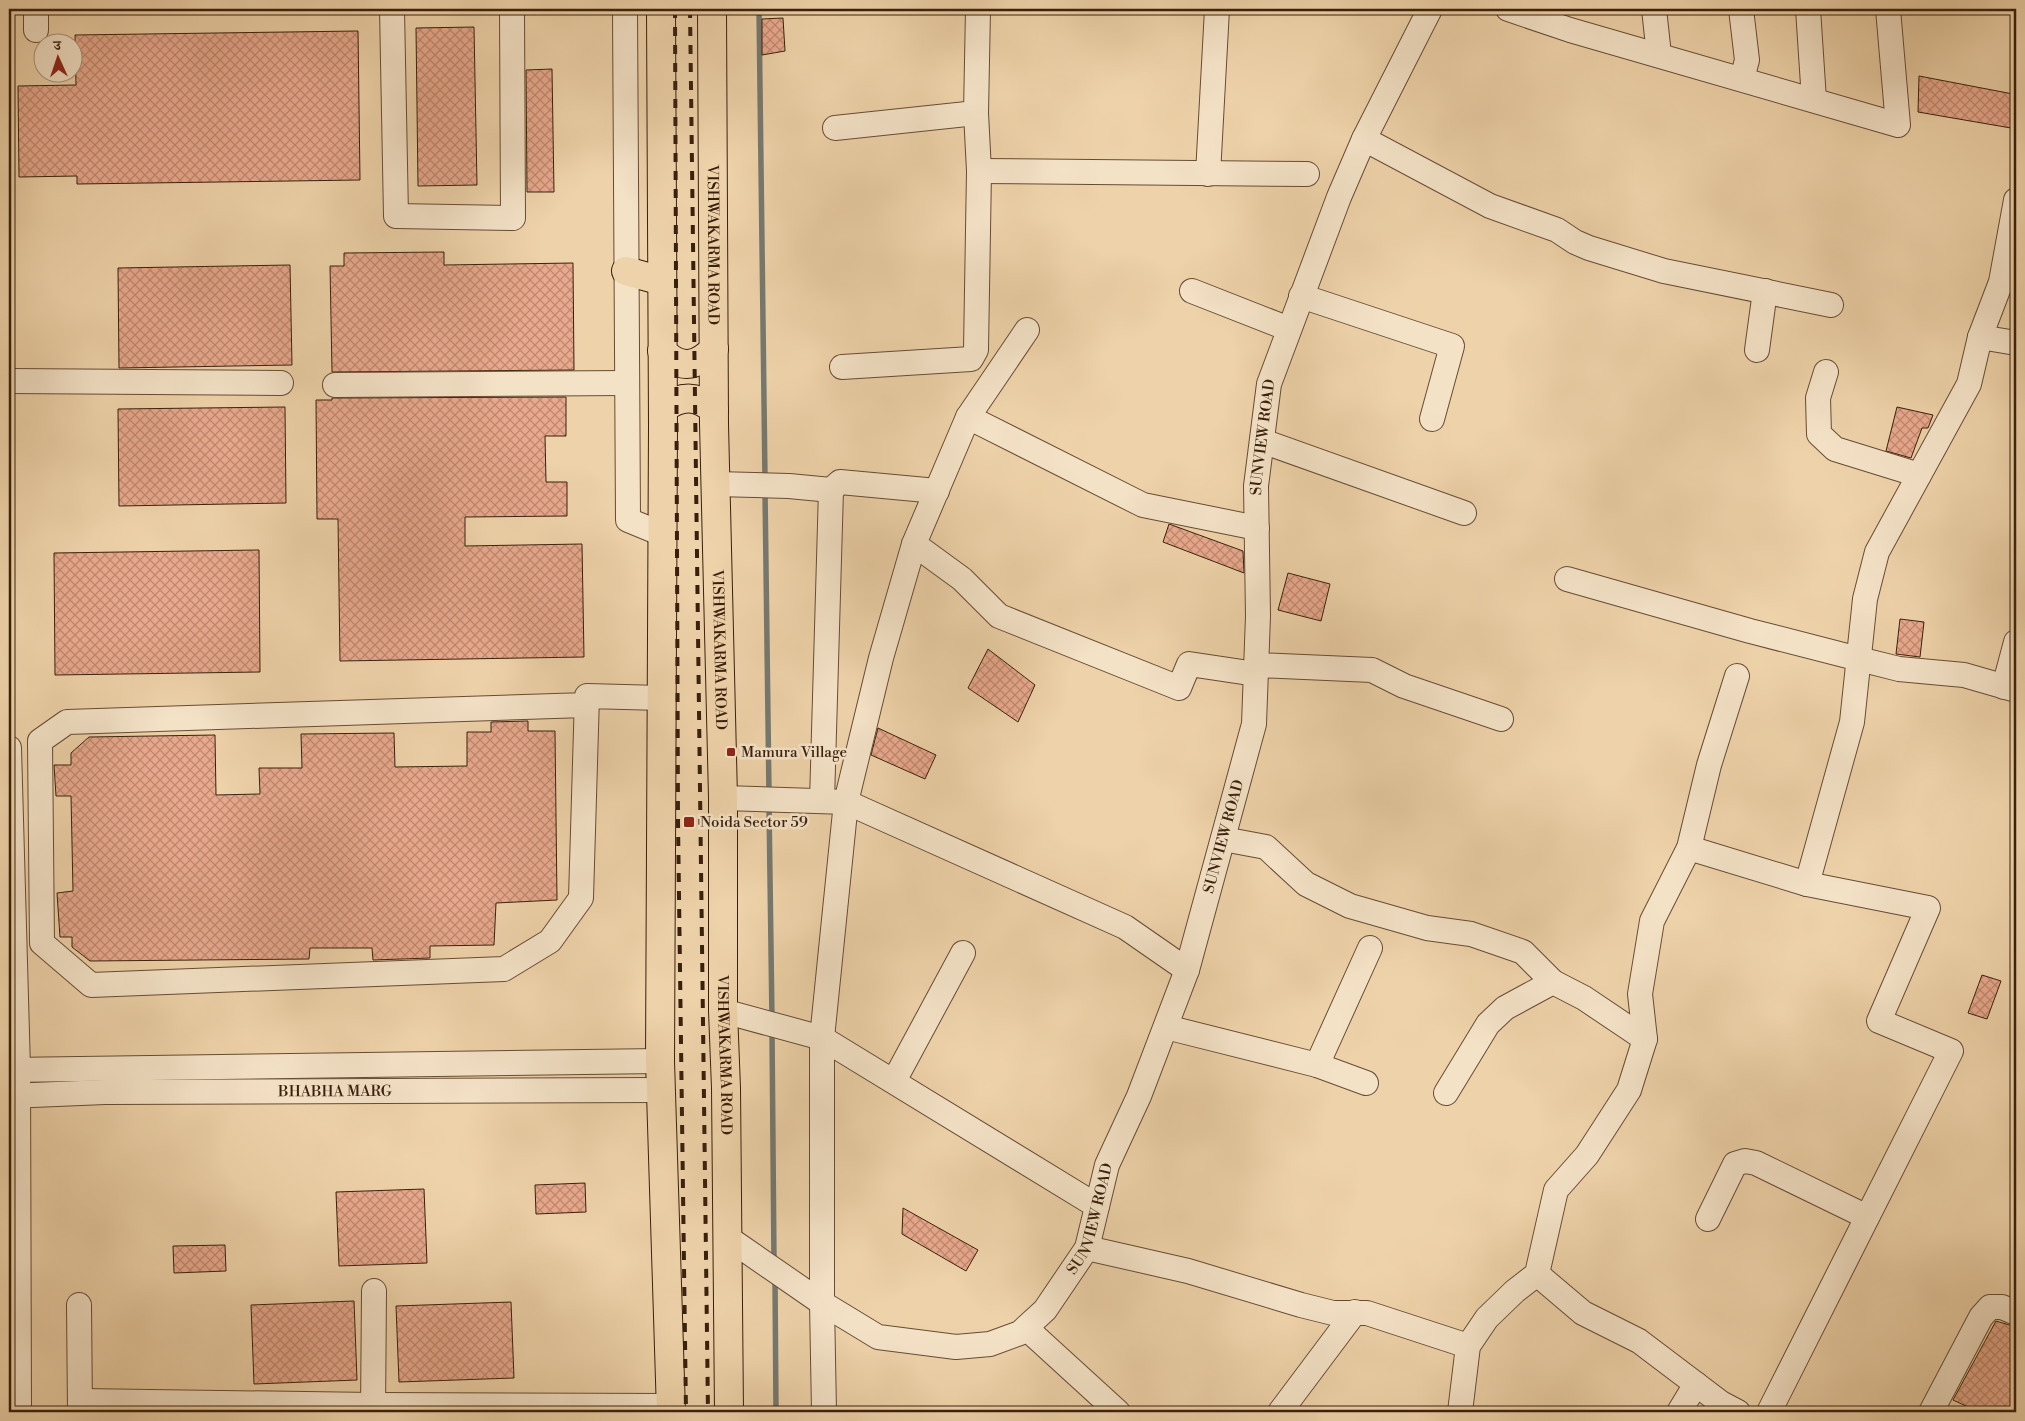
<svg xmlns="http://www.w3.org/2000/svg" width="2025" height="1421" font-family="'Libre Bodoni','Noto Serif Devanagari',serif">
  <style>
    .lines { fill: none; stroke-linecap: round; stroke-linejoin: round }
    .stream { stroke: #757971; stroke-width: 5.5 }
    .building { fill: url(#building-cross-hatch); stroke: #39200e }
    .minor-casing { stroke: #664c35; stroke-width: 26 }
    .major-casing { stroke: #39200e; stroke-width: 30 }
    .minor { stroke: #f4e2c7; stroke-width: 24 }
    .major { stroke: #eed2a9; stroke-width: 28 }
    .rail { stroke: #39200e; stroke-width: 4; stroke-dasharray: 9 9; stroke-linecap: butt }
    .poi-dot { fill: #8f2418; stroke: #f4e2c7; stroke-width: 2 }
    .labels { text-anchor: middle; stroke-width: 5; stroke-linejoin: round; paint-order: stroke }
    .street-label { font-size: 15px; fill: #39200e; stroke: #f4e2c7 }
    .poi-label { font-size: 15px; fill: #39200e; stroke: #f4e2c7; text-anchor: start }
  </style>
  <defs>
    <pattern id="building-cross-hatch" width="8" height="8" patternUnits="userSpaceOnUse" patternTransform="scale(1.25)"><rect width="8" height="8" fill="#e9a98d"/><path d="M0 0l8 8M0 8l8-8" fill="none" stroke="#be8972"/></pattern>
  </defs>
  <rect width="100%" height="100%" fill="#eed2a9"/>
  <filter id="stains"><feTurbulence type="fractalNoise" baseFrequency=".004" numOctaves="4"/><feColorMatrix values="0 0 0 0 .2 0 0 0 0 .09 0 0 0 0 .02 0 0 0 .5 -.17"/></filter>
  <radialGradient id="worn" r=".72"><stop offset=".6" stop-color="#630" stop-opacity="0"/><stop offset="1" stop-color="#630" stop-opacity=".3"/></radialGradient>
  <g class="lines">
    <path class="stream" d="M759 9 765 479
      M765 491 769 794
      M769 806 772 1019
      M772 1031 774 1262
      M775 1278 776 1412"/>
  </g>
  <path class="building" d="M783 18 785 51 762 55V19Z
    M474 27 477 185 418 186 416 28Z
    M358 31 360 180 77 184V176L19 177 18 86 76 85 75 35Z
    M552 69 554 192H527L526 70Z
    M1919 76 2013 94 2011 128 1918 112Z
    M444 252V265L573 263 574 370 332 372 330 266H344V253Z
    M290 265 292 365 119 368 118 268Z
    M566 397V436H545L546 482H567V516L465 517V546L582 544 584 657 340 661 338 519H317L316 400H332V398Z
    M285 407 286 503 119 506 118 409Z
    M1897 407 1933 415 1928 428H1922L1911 458 1886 451Z
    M1169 524 1243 551 1244 573 1163 542Z
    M259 550 260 672 55 675 54 553Z
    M1288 573 1330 584 1321 621 1278 610Z
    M1900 619 1924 622 1920 657 1896 654Z
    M988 649 1035 685 1018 722 968 688Z
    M528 721V731H555L557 900 496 903 494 945 430 946V958L373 960 372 948H310L309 959 90 961 72 947V937H60L57 893 73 891 71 796H56L54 765H71V753L89 737 215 735 216 795 260 794 259 768H302L301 734 394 733 395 767 467 766V732H491V722Z
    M878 728 936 755 925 779 871 755Z
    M1982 975 2001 981 1987 1019 1968 1013Z
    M585 1183 586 1212 536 1214 535 1185Z
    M424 1189 427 1263 339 1266 336 1192Z
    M903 1208 978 1250 966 1271 902 1234Z
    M225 1245 226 1271 174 1273 173 1246Z
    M354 1301 357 1380 254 1384 251 1305Z
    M511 1302 514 1378 399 1382 396 1306Z
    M1996 1321 2016 1327V1412H1979L1953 1400Z"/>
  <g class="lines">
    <g class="minor-casing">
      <g id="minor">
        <path d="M36 9V30"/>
        <path d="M392 9 396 216 513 218 512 9"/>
        <path d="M625 9 628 520 662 534"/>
        <path d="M1508 9 1570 30 1898 125 1888 9"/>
        <path d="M1654 9 1659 55"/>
        <path d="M1741 9 1747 60 1742 79"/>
        <path d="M1808 9 1814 100"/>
        <path d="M835 128 976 113"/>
        <path d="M1364 139 1490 206 1557 230 1575 242 1589 248 1664 271 1831 305"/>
        <path d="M979 171 1307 174"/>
        <path d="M1208 174 1217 9"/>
        <path d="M1192 291 1289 329"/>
        <path d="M1301 296 1452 346 1432 419"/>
        <path d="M1980 337 2016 343"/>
        <path d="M1757 350 1765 291"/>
        <path d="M842 367 971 359 976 350 979 171 976 113 978 9"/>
        <path d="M1826 372 1818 398 1819 434 1835 449 1919 475"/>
        <path d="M9 381 281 383"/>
        <path d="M335 385 627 383"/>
        <path d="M968 417 1143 505 1257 528"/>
        <path d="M1262 441 1464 513"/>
        <path d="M716 484 789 486 831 490 822 801"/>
        <path d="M831 490 840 482 937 491"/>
        <path d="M914 544 962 579 999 616 1179 688 1189 664 1256 674"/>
        <path d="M1567 579 1750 631 1859 659 1899 669 1964 675 2016 690"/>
        <path d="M1256 665 1372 670 1404 686 1501 719"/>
        <path d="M2004 687 2016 642"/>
        <path d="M586 705 67 722 40 741 42 943 91 985 504 969 550 941 581 898 587 696 661 698"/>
        <path d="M9 748 18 1069 19 1412"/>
        <path d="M723 798 846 802 1125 927 1187 970"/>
        <path d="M1223 839 1266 847 1306 884 1350 906 1427 928 1471 934 1523 952 1553 982 1584 998 1645 1039"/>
        <path d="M1689 848 1807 884 1928 908 1879 1021 1951 1051 1769 1412"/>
        <path d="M1807 884 1852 722 1865 599 1877 552 1969 384 1980 337 2001 282 2016 200"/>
        <path d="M723 1011 822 1038 1097 1206"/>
        <path d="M1166 1027 1317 1065 1366 1083"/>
        <path d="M1317 1065 1370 948"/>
        <path d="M9 1070 660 1061"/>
        <path d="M894 1081 963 953"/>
        <path d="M1446 1093 1488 1024 1505 1008 1553 982"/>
        <path id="s1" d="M9 1096 105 1092 661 1090"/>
        <path d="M1708 1219 1735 1164 1745 1161 1756 1163 1867 1217"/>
        <path id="s2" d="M728 1238 822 1303 878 1337 956 1347 990 1344 1020 1333 1045 1310 1087 1248 1107 1165 1139 1096 1187 970 1254 724 1258 616 1256 486 1269 384 1339 197 1364 139 1430 9"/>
        <path d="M1087 1248 1188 1271 1301 1305 1333 1313H1367L1468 1346"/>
        <path d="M1537 1274 1583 1313 1639 1341 1721 1403 1738 1412"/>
        <path d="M79 1305 80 1412"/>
        <path d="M1026 1328 1118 1412"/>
        <path d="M80 1401 373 1405 671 1406"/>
        <path d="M373 1412 374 1291"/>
        <path d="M824 1412 822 1303V1038L846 802 881 658 914 544 968 417 1027 330"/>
        <path d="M1280 1412 1355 1312"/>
        <path d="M1460 1412 1468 1346 1487 1318 1515 1291 1537 1274 1556 1190 1587 1155 1629 1090 1645 1039 1640 994 1652 921 1689 848 1709 765 1737 676"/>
        <path d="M1679 1412 1696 1384"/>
        <path d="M1931 1412 1981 1317 1990 1307H2002L2016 1313"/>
      </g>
    </g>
    <g class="major-casing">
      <g id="major">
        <path d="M661 9 663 426 660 1061 671 1412"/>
        <path id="s3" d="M712 9 714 424 723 798V1011L726 1088 729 1412"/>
        <path d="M626 271 662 281"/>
        <path d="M662 351C680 370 697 367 714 349"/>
        <path d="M663 409C681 395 697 395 714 410"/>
      </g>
    </g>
    <use href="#minor" class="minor"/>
    <use href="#major" class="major"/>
    <path class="rail" d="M675 9 678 822 686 1412
      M690 9 708 1412"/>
  </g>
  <g class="poi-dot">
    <rect x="726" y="747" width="10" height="10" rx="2.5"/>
    <rect x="683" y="816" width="12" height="12" rx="2.5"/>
  </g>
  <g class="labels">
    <g class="street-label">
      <text dy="5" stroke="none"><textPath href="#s3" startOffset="236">VISHWAKARMA ROAD</textPath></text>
      <text dy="5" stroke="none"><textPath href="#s2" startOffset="1272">SUNVIEW ROAD</textPath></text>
      <text dy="5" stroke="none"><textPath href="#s3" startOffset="641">VISHWAKARMA ROAD</textPath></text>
      <text dy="5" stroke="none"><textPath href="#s2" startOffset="868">SUNVIEW ROAD</textPath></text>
      <text dy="5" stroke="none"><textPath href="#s3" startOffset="1046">VISHWAKARMA ROAD</textPath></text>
      <text dy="5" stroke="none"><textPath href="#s1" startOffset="326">BHABHA MARG</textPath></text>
      <text dy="5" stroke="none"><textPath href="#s2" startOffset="462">SUNVIEW ROAD</textPath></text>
    </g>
    <g class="poi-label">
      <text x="741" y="757">Mamura Village</text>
      <text x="700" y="827">Noida Sector 59</text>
    </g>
  </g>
  <rect width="2025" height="1421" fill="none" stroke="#eed2a9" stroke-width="30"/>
  <rect x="10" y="10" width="2005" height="1401" fill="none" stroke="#39200e" stroke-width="2.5"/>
  <rect x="15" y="15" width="1995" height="1391" fill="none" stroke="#39200e"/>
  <g transform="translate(58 58) rotate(357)"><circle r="24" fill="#f4e2c7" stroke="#a9947d"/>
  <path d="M0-4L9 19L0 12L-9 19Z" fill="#8f2418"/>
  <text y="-8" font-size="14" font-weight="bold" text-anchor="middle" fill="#39200e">उ</text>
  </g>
  <rect width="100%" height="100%" filter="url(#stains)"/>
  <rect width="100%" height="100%" fill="url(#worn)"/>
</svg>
